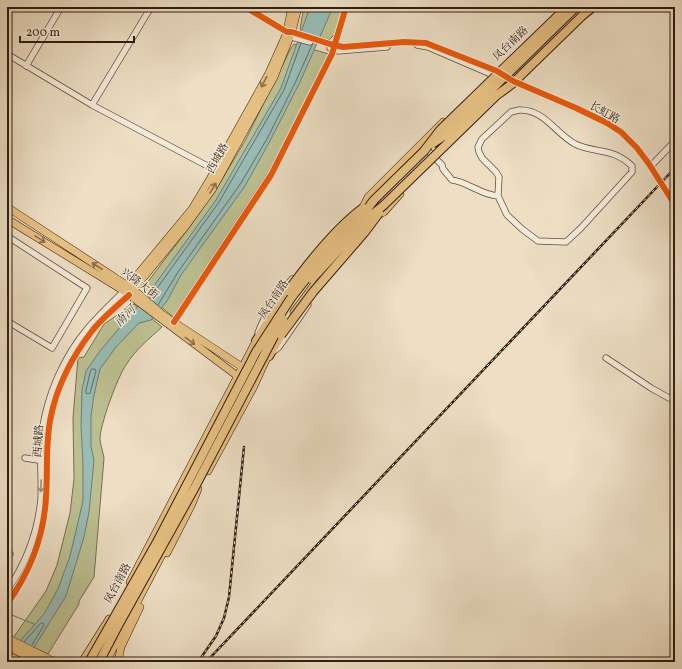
<svg xmlns="http://www.w3.org/2000/svg" width="682" height="669" font-family="Vollkorn,'Noto Serif SC',serif">
  <style>
    .green { fill: #bcc091; stroke: #766e50 }
    .water { fill: #99bcb5; stroke: #6f7c73 }
    .lines { fill: none; stroke-linecap: round; stroke-linejoin: round }
    .shore { stroke: #646c62; stroke-width: 1 }
    .stream { stroke: #6f7c73; stroke-width: 1 }
    .minor-casing { stroke: #5f4c3d; stroke-width: 7 }
    .major-casing { stroke: #301c10; stroke-width: 8 }
    .highway-casing { stroke: #301c10; stroke-width: 10 }
    .minor { stroke: #f3ead9; stroke-width: 5.5 }
    .major { stroke: #e6bf82; stroke-width: 7 }
    .highway { stroke: #e6bf82; stroke-width: 8 }
    .rail-casing { stroke: #301c10; stroke-width: 2.5 }
    .rail { stroke: #f3ead9; stroke-width: 1; stroke-dasharray: 3; stroke-linecap: butt }
    .highway-bridge-casing { stroke: #301c10; stroke-width: 10; stroke-linecap: butt }
    .highway-bridge { stroke: #e6bf82; stroke-width: 8 }
    .cycleway-casing { stroke: #f3ead9; stroke-width: 8 }
    .cycleway { stroke: #e8590c; stroke-width: 6 }
    .oneway { stroke: #8b6e49 }
    .oneway2 { stroke: #9b8d7f }
    .labels { text-anchor: middle; stroke-width: 3; stroke-linejoin: round; paint-order: stroke }
    .street-label { font-size: 11px; fill: #301c10; stroke: #f3ead9 }
    .water-label { font-size: 12px; font-style: italic; fill: #504c42; stroke: #f3ead9 }
  </style>
  <rect width="100%" height="100%" fill="#eddec4"/>
  <filter id="stains"><feTurbulence type="fractalNoise" baseFrequency=".005" numOctaves="4"/><feColorMatrix values="0 0 0 0 .2 0 0 0 0 .09 0 0 0 0 .02 0 0 0 .5 -.17"/></filter>
  <radialGradient id="worn" r=".72"><stop offset=".6" stop-color="#630" stop-opacity="0"/><stop offset="1" stop-color="#630" stop-opacity=".3"/></radialGradient>
  <path class="green" d="M304 7H344L335 34 329 40 301 32 300 29Z
    M294 44 329 54 269 171 173 317 144 292 143 288 191 225 220 183 246 139 291 48Z
    M134 304 162 327C150 338 135 350 126 365 118 376 99 427 100 440 101 446 103 453 104 458L94 577 79 601V604L48 654 13 638 46 591 57 565 70 513 74 479 73 418 78 358 84 357 104 324Z"/>
  <path class="water" d="M310 7H333L300 82 271 139 245 186 181 275 167 301 151 320 139 323 116 347 100 369 94 395 91 416V446L94 460 89 512 84 537 66 596 25 662H7L19 642 44 614 58 589 70 556 83 501V464L81 426 82 390 86 371 100 351 148 294 216 200 281 88Z"/>
  <g class="lines">
    <path class="shore" d="M150 298 219 202 284 90 301 43
      M158 305 178 272 241 183 268 137 296 81 312 45
      M92 369H95L96 371 90 393 88 394 86 393V390L90 373Z
      M24 642 41 623H43L44 625 32 645"/>
    <path class="stream" d="M7 613 34 624"/>
    <g class="minor-casing">
      <path id="minor" d="M245 7 287 32H292L330 44 343 47 404 42 426 43 497 71 513 81 576 108 607 123 621 132 637 148 649 164 675 205
        M288 36 310 42
        M417 45 428 47 493 75
        M330 48 338 51 387 47
        M7 54 92 105 215 170
        M26 66 61 7
        M92 105 151 7
        M519 110C544 109 555 133 575 144 597 154 612 147 632 166V172L581 228 566 242 538 241 522 229 507 215 498 196 499 177 496 172 482 158 479 152 478 147 482 139 511 112Z
        M423 146 442 165 443 169 452 180C468 182 481 195 498 196
        M651 166 675 141
        M7 236 87 288 52 348 7 321
        M174 322 271 175 332 54 346 7
        M258 333C265 313 279 295 292 279
        M274 351 279 347 308 305
        M606 358 651 388 669 398 675 397
        M25 458 44 461
        M7 552 10 554
        M7 591C26 563 38 533 41 498 42 476 39 454 42 432 47 395 64 356 88 328 99 315 112 303 124 291
        M7 604C30 572 44 537 46 497 48 470 45 443 51 416 57 386 73 355 92 331 102 318 116 307 129 295"/>
    </g>
    <g class="major-casing">
      <path id="major" d="M7 207 134 290 163 315 245 369
        M361 211 368 197 443 122
        M376 216 384 212 400 194
        M7 219 124 291 240 378
        M124 291 192 209 210 179 269 73 286 35 292 7
        M129 295 185 227 212 190 274 77 292 32 298 7
        M294 312 325 270
        M208 471 253 388 270 351
        M167 553 192 504 198 489
        M130 582 256 341 259 337
        M7 638 55 662
        M7 646 39 662
        M7 655 21 662
        M82 662 109 619
        M106 662 166 547
        M118 662 121 647 140 607"/>
    </g>
    <g class="highway-casing">
      <path id="highway" d="M583 15 593 7
        M256 341 288 291
        M269 356 281 335"/>
    </g>
    <use href="#minor" class="minor"/>
    <use href="#major" class="major"/>
    <use href="#highway" class="highway"/>
    <g class="rail-casing">
      <path id="rail" d="M198 662 216 636 224 618 229 597 244 447
        M206 662 675 168"/>
    </g>
    <use href="#rail" class="rail"/>
    <g class="highway-bridge-casing">
      <path id="highway-bridge" d="M432 144 445 135 576 7
        M312 279 368 218 384 205 497 95 512 84 583 15
        M288 291C309 262 335 229 363 208
        M281 335 313 292 364 233 379 213
        M89 662 157 542 256 352 291 298 323 257 364 213 374 200 424 151 441 129 567 7
        M99 662 120 622 195 487 283 319"/>
    </g>
    <use href="#highway-bridge" class="highway-bridge"/>
    <g class="cycleway-casing">
      <path id="cycleway" d="M245 7 287 32H292L330 44 343 47 404 42 426 43 497 71 513 81 576 108 607 123 621 132 637 148 649 164 675 205
        M174 322 271 175 332 54 346 7
        M7 604C30 572 44 537 46 497 48 470 45 443 51 416 57 386 73 355 92 331 102 318 116 307 129 295"/>
    </g>
    <use href="#cycleway" class="cycleway"/>
  </g>
  <defs><path id="oneway-shaft" d="M-6 0H5M1.5-3L5.5 0L1.5 3" fill="none" stroke-width="1.6" stroke-linecap="round" stroke-linejoin="round"/></defs>
  <g class="oneway">
    <use href="#oneway-shaft" transform="translate(264 82) rotate(118)"/>
    <use href="#oneway-shaft" transform="translate(213 188) rotate(-59)"/>
    <use href="#oneway-shaft" transform="translate(40 239) rotate(32)"/>
    <use href="#oneway-shaft" transform="translate(97 266) rotate(-147)"/>
    <use href="#oneway-shaft" transform="translate(190 341) rotate(36)"/>
  </g>
  <use class="oneway2" href="#oneway-shaft" transform="translate(41 486) rotate(91)"/>
  <g class="labels">
    <g class="street-label">
      <text transform="translate(510 43) rotate(-44)" y="4">凤台南路</text>
      <text transform="translate(605 112) rotate(29)" y="4">长虹路</text>
      <text transform="translate(217 158) rotate(-61)" y="4">西城路</text>
      <text transform="translate(140 283) rotate(37)" y="4">兴隆大街</text>
      <text transform="translate(273 299) rotate(-56)" y="4">凤台南路</text>
      <text transform="translate(38 441) rotate(-86)" y="4">西城路</text>
      <text transform="translate(117 583) rotate(-62)" y="4">凤台南路</text>
    </g>
    <g class="water-label">
      <text transform="translate(125 316) rotate(-45)" y="4">南河</text>
    </g>
  </g>
  <rect width="682" height="669" fill="none" stroke="#eddec4" stroke-width="24"/>
  <rect x="8" y="8" width="666" height="653" fill="none" stroke="#301c10" stroke-width="2"/>
  <rect x="12" y="12" width="658" height="645" fill="none" stroke="#301c10"/>
  <path d="M20 36v6h114v-6" fill="none" stroke="#301c10" stroke-width="2"/>
  <text x="26" y="36" font-size="12" fill="#301c10" stroke="#f3ead9" stroke-width="3" paint-order="stroke">200 m</text>
  <rect width="100%" height="100%" filter="url(#stains)"/>
  <rect width="100%" height="100%" fill="url(#worn)"/>
</svg>
